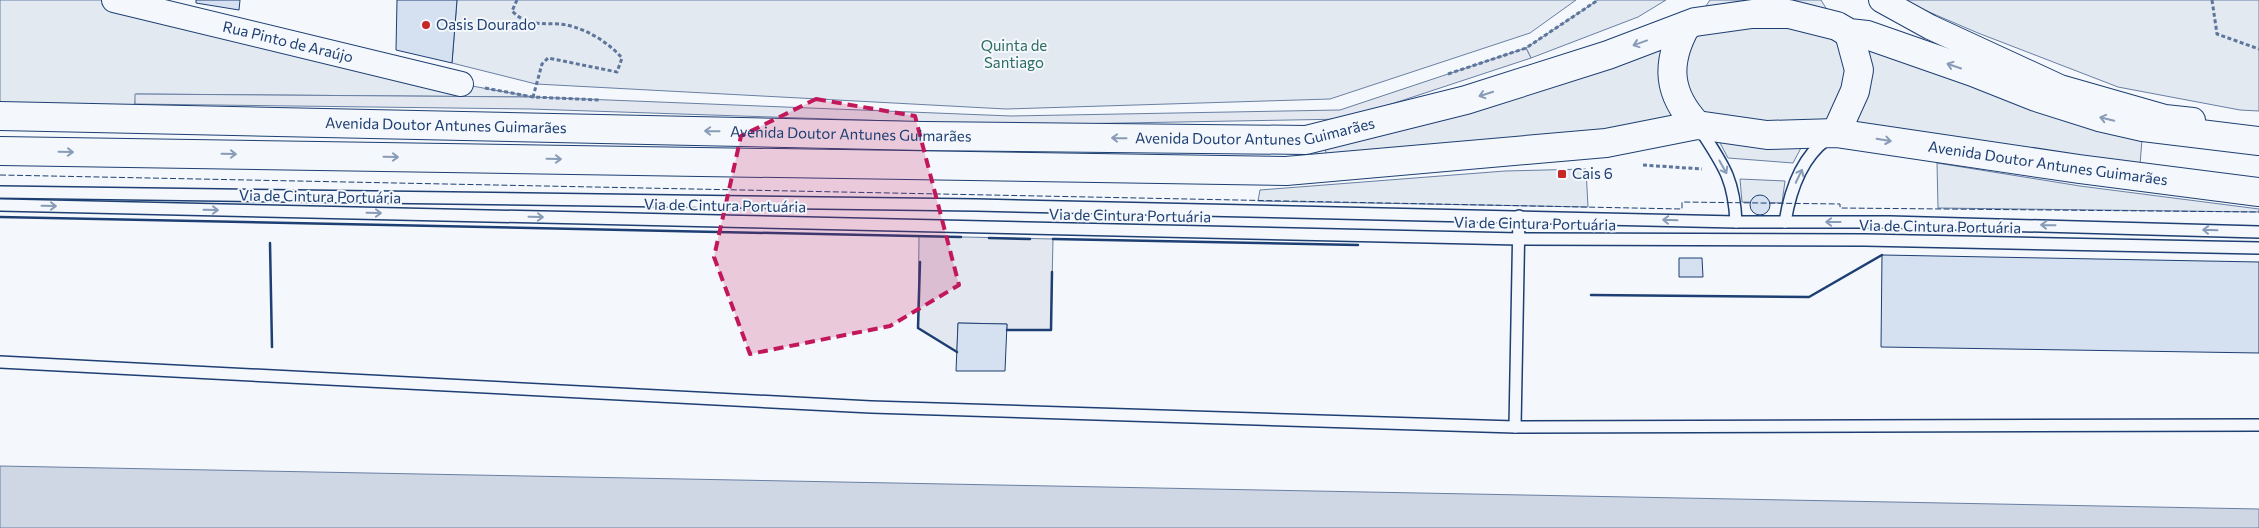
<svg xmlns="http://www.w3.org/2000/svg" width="2259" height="528" viewBox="0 0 2259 528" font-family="Commissioner,sans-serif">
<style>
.green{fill:#e3e9f0;stroke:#687fa3}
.parking{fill:#e3e8f0;stroke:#687fa3}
.water{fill:#cfd7e4;stroke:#687fa3}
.building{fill:#d5e0f0;stroke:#1d3f73}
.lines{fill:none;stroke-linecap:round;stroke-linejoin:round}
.service-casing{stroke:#1d3f73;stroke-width:14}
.minor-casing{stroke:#1d3f73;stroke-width:26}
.secondary-casing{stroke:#1d3f73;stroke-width:30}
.path{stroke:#5e769c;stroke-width:3;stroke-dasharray:4 2.5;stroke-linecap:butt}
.service{stroke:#f4f7fb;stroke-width:11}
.minor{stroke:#f4f7fb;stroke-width:24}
.secondary{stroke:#f4f7fb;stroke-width:28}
.fence{stroke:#1d3f73;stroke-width:1;stroke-dasharray:6 2.5;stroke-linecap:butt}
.wall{stroke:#1d3f73;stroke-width:2.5}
.oneway{stroke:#889bb7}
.marked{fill:#c2185b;fill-opacity:0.2;stroke:#c2185b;stroke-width:4;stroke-dasharray:10 6;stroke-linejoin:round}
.poi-dot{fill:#c62828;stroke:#f4f7fb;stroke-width:2}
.labels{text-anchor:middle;stroke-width:4;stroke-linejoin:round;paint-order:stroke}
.poi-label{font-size:15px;fill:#1d3f73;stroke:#f4f7fb;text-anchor:start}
.street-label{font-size:15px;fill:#1d3f73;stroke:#f4f7fb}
.park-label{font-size:15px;fill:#2c6c60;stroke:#f4f7fb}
</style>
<rect width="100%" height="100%" fill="#f4f7fb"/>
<g class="green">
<polygon points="0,0 114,0 461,84 533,97 136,94 133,119 0,114"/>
<polygon points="457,0 1576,0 1530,33 1330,99 1006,109 536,84 452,63"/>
<polygon points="1598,0 1666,0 1638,17 1531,58 1526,48"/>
<polygon points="1710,0 1821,0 1837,26 2143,127 2139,177 1697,125 1331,167 1321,137 1695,22"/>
<polygon points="1901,0 2259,0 2259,111 2240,110 2118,87 1978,33"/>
<polygon points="1719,141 1802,146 1793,163 1728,158"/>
<polygon points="1937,163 2080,186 2259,209 2259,212 1938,208"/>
<polygon points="1586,169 1588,207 1258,201 1260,190 1505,171"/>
<polygon points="1740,179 1785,181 1782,203 1742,202"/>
</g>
<g class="parking">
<polygon points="1526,48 1531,58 1346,119 1012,125 530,109 135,104 135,94 533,97 1011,116 1340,110"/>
<polygon points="919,236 1053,239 1051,330 1007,330 1007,324 958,323 957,352 918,328"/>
</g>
<polygon class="water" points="0,466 2259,509 2259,528 0,528"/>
<g class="building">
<polygon points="196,0 240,0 239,10 196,3"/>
<polygon points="397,0 457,0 452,63 396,50"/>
<circle cx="1760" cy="205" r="10"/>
<polygon points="1882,255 2259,262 2259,353 1881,347"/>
<polygon points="1679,258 1702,258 1703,277 1679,277"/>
<polygon points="958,323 1007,324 1005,371 956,371"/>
</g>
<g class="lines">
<g class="service-casing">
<g id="service">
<path d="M1700,129C1723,165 1734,178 1736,222"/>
<polyline points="0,192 976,205 1736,222 1890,222 2259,232"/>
<polyline points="0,205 1519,239 1865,240 2259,248"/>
<path d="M1785,222C1790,191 1801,158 1827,139"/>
<polyline points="0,362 871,407 1515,427 2259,425"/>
<polyline points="1515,427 1519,216"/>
</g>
</g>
<g class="minor-casing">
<g id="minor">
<path id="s1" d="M114,0L461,84"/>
<polyline points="1881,0 1930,27 2060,87 2165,117 2193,120"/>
</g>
</g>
<g class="secondary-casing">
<g id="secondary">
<path d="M1686,26C1665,64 1668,94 1697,125"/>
<path id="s2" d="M0,116L924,136L1306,140L1466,100L1608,55L1695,22L1752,14H1789L1837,26L1849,33L1867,35L1973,72L2036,97L2099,117L2143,127L2259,141"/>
<polyline points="1836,133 1855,91 1859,70 1849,33"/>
<path id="s3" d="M0,151L1286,171L1606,143L1697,125L1767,135L1836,133L2079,169L2259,192"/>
</g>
</g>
<g class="path">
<path d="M517,0L512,11C532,31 550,19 574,27C591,32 610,44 622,58L617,72L548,58L542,64L533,97"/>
<polyline points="2212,0 2217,34 2259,49"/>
<polyline points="1448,74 1526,48 1598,0"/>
<polyline points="485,88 533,97 600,100"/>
<polyline points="1643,165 1702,169"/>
</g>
<use href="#service" class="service"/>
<use href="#minor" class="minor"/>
<use href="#secondary" class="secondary"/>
<polyline class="fence" points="0,175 1682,209 1682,202 1840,204 1840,208 2259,212"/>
<g class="wall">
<polyline points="0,217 961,237"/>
<polyline points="989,238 1030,239"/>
<polyline points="1053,239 1358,245"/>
<polyline points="270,243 272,347"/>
<polyline points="920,262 918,328 957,352"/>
<polyline points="1591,295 1809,297 1882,255"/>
<polyline points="1007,330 1051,330 1052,272"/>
</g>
</g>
<defs><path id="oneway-shaft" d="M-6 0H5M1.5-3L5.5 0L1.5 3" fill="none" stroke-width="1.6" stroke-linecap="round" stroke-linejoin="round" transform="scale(1.25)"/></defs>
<g class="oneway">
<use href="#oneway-shaft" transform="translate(1640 43) rotate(160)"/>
<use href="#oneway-shaft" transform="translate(1954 66) rotate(-161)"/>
<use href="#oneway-shaft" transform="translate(1486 94) rotate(162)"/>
<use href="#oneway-shaft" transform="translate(2107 119) rotate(-166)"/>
<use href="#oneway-shaft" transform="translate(712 131) rotate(-179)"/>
<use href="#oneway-shaft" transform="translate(1119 138) rotate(-179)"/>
<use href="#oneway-shaft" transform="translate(1884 140) rotate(9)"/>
<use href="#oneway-shaft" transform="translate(66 152) rotate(1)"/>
<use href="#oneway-shaft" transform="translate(229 154) rotate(1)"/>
<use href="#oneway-shaft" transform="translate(391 157) rotate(1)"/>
<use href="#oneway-shaft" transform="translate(554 159) rotate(1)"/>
<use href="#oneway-shaft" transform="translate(1723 167) rotate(61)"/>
<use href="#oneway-shaft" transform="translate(1799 176) rotate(-64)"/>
<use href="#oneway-shaft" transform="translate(49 206) rotate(1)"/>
<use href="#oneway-shaft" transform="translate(211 210) rotate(1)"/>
<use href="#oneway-shaft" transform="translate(374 213) rotate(1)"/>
<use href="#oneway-shaft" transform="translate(536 217) rotate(1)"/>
<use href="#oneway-shaft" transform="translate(1670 220) rotate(-178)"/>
<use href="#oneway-shaft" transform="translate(1833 222) rotate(180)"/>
<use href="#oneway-shaft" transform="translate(2048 225) rotate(-179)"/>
<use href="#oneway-shaft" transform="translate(2210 230) rotate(-178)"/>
</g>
<path class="marked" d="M816,99L915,116L959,285L890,326L750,354L714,257L741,136Z"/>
<g class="poi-dot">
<circle cx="426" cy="25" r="5"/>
<rect x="1557" y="169" width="10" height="10" rx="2.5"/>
</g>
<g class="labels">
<g class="poi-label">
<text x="436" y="30">Oasis Dourado</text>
<text x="1572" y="179">Cais 6</text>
</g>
<g class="street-label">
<text dy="5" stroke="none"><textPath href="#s1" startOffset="179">Rua Pinto de Araújo</textPath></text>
<text dy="5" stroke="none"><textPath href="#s2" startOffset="446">Avenida Doutor Antunes Guimarães</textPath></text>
<text dy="5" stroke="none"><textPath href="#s2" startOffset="1256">Avenida Doutor Antunes Guimarães</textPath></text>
<text dy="5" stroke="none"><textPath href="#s2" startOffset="851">Avenida Doutor Antunes Guimarães</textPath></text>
<text dy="5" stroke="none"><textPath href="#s3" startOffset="2054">Avenida Doutor Antunes Guimarães</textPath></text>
<text transform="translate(320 197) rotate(1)" y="5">Via de Cintura Portuária</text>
<text transform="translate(725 206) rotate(1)" y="5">Via de Cintura Portuária</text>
<text transform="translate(1130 216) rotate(1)" y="5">Via de Cintura Portuária</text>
<text transform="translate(1535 224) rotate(1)" y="5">Via de Cintura Portuária</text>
<text transform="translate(1940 227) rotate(1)" y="5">Via de Cintura Portuária</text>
</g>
<g class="park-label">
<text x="1014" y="51">Quinta de<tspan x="1014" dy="17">Santiago</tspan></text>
</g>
</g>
</svg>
